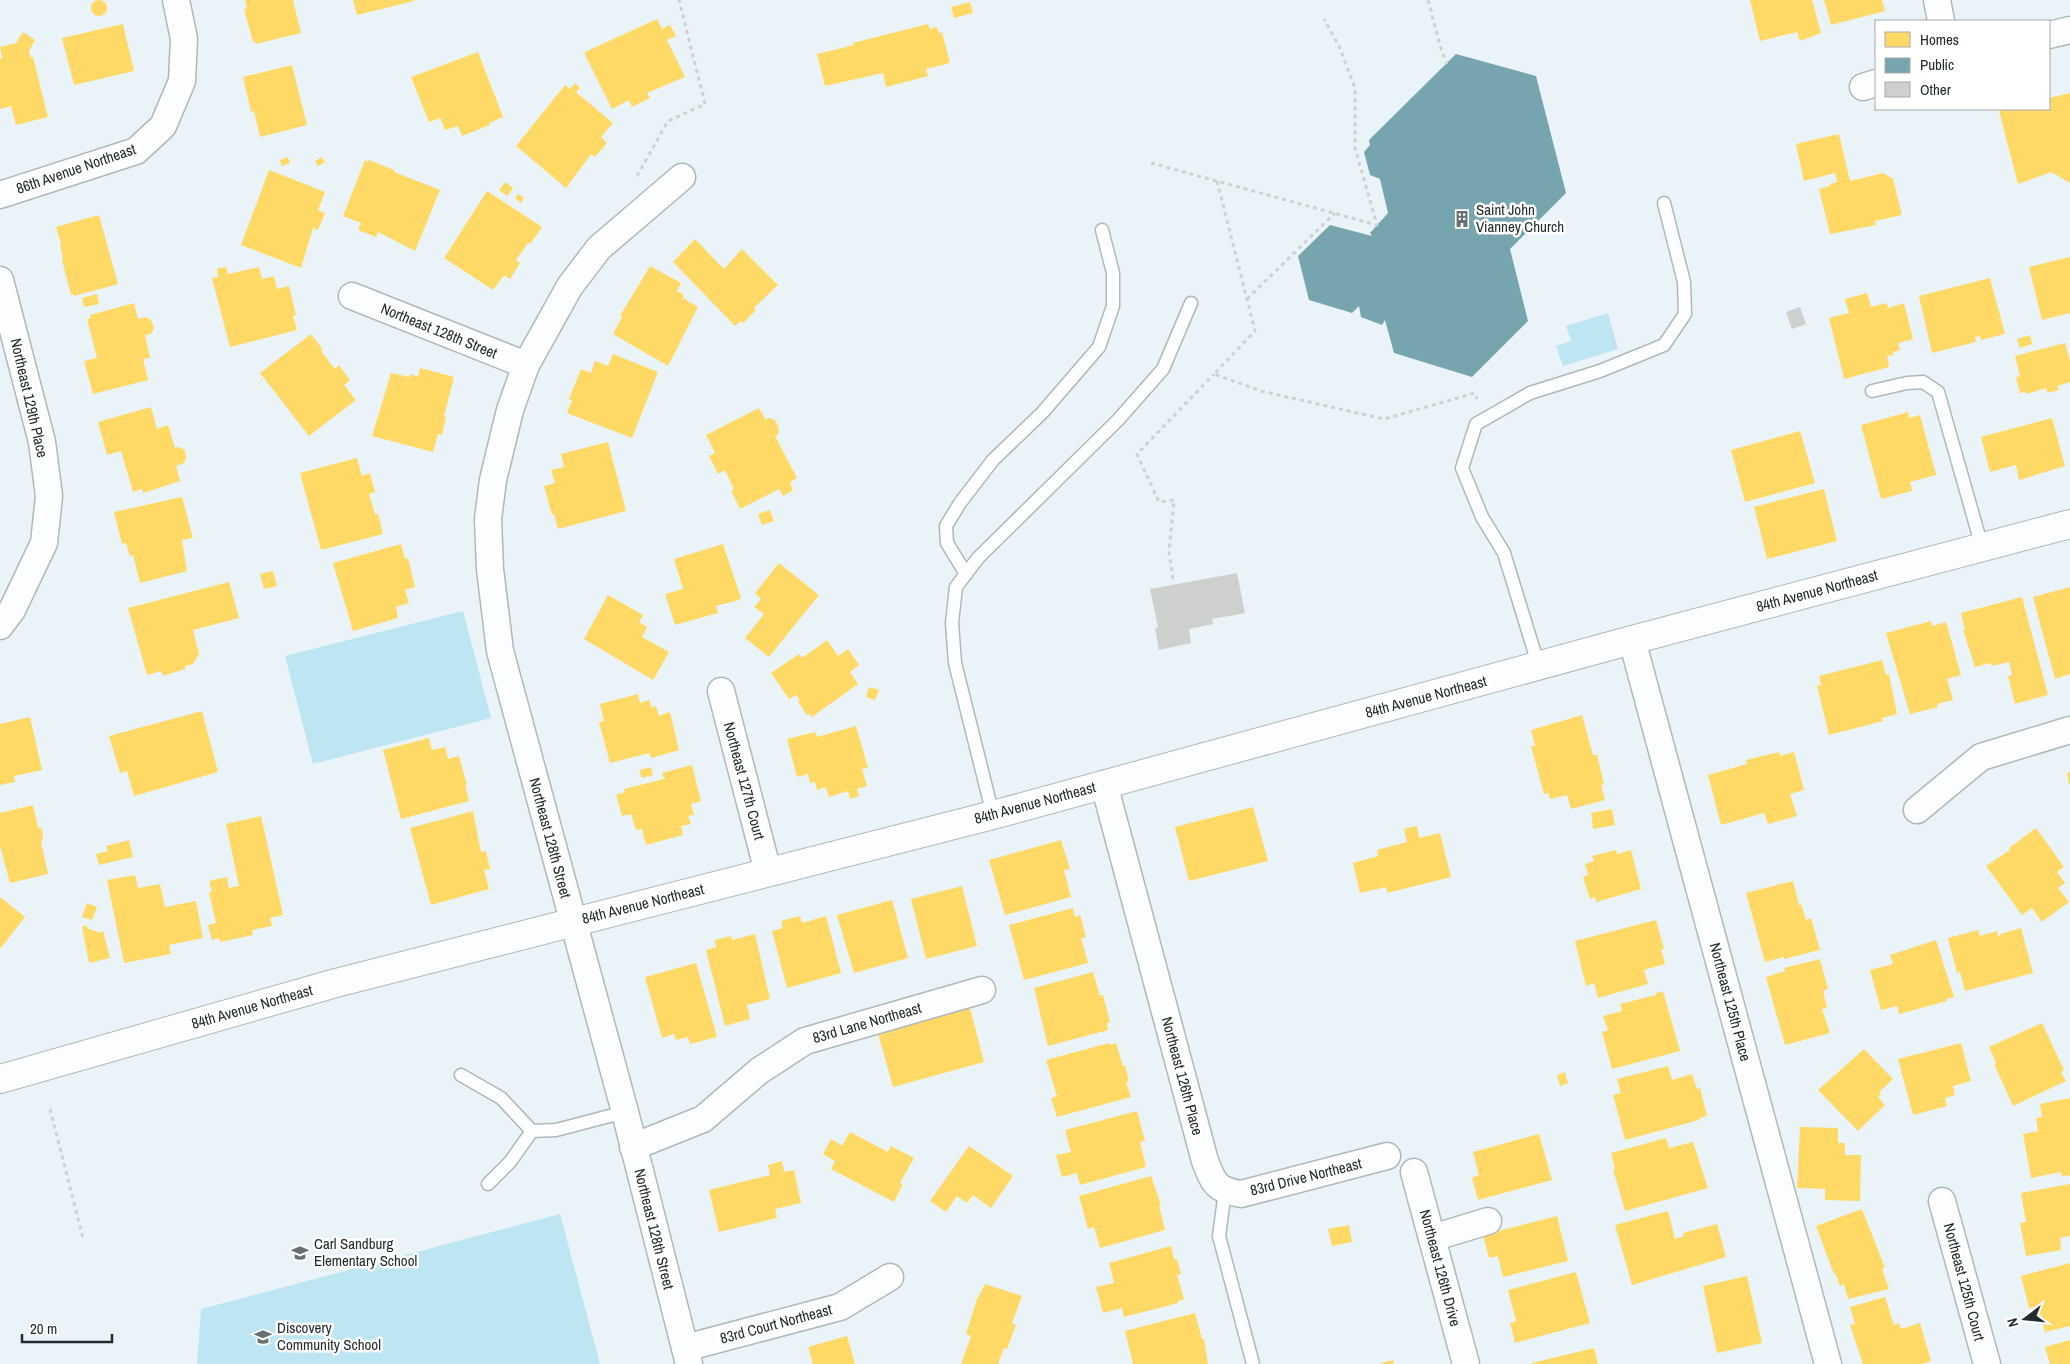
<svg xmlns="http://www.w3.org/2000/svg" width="2070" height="1364" viewBox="0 0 2070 1364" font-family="'Archivo Narrow',sans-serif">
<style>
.green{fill:#bde5f2}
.homes{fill:#ffd966}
.public{fill:#76a5af}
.building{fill:#ced0ce}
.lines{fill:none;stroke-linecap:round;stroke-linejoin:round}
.lane-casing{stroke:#afb8bb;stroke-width:15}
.street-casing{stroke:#afb8bb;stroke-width:29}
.secondary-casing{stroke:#afb8bb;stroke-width:30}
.path{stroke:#ced2d3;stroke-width:3;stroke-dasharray:4 4;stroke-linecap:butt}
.lane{stroke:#fcfdfe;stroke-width:12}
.street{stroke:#fcfdfe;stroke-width:26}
.secondary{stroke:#fcfdfe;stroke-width:28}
.labels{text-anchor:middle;stroke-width:5;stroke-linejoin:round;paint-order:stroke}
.street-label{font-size:15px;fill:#212b2e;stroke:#fff}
.poi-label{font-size:15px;fill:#212b2e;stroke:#fff;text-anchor:start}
</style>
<rect width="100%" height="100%" fill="#eaf4f8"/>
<g class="green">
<polygon points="1608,313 1618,349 1563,366 1556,346 1571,341 1566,326"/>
<polygon points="463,611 491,718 313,764 285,656"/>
<polygon points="560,1214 600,1364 197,1364 201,1309"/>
</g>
<g class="homes">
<circle cx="99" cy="8" r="8"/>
<polygon points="245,0 293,0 301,33 256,44 255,42 253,42 244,9 247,8"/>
<polygon points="353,0 414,0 414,1 357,15"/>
<polygon points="1750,0 1812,0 1821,33 1800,41 1797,32 1760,41"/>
<polygon points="1824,0 1882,0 1885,11 1831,25"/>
<polygon points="970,2 973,13 954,18 951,7"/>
<polygon points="657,19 662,29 670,25 676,36 667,40 685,77 647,93 650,98 632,107 629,100 612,109 585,55 585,52"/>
<polygon points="123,24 134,71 74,85 62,38"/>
<polygon points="928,24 930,29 937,27 939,33 942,32 950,63 926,69 928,76 886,87 883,73 825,86 817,54 854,45 853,43"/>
<polygon points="23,32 35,40 29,51 31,58 33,57 48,117 16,125 11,106 0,109 0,59 2,58 0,47 16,43"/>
<polygon points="478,52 503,117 489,123 490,125 462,136 458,126 445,130 440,118 429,122 411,77"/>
<polygon points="292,65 307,125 260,137 254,111 251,112 243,77"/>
<polygon points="575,83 580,88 576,92 613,123 601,137 607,143 595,157 591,154 566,188 516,146 565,85 570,89"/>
<polygon points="2070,93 2070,183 2051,172 2018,184 1999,111 2008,109 2049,109 2049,98"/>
<polygon points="1839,134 1850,181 1883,173 1893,179 1902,215 1875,221 1876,225 1830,234 1819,189 1830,186 1830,184 1837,182 1835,173 1804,181 1796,144"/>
<polygon points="288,157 290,163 282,166 280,160"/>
<polygon points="322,157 325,162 318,166 315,161"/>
<polygon points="365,160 368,162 369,160 394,170 394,172 440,190 415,251 378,232 376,237 358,230 361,223 343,216"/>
<polygon points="269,170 325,192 318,210 325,213 318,230 313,228 301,268 241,245"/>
<polygon points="505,182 513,188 507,196 499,190"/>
<polygon points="487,191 542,227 530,244 528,243 516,260 520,263 510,279 504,275 493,290 444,258"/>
<polygon points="518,194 524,198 521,203 515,198"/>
<polygon points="99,215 118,284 74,296 74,294 71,295 62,260 63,259 60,245 61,244 56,227"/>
<polygon points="695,239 724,269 742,249 778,285 754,308 756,310 743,323 741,321 735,326 673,262"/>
<polygon points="2070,257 2070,313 2042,320 2029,267"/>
<polygon points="650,266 681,283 677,291 684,295 683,298 698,307 668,366 613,334 622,317 620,316"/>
<polygon points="226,267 228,274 259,267 262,279 274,276 277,289 289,286 296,315 293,316 297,330 230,347 212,278 218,277 217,269"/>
<polygon points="1990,278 2005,334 1981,340 1980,336 1975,337 1976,342 1932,353 1919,296"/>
<polygon points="1867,293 1871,307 1887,303 1888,308 1904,303 1913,339 1898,343 1900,350 1893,352 1893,355 1887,356 1889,367 1844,379 1829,318 1849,313 1845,299"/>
<polygon points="97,294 99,304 84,307 82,298"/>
<polygon points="134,303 138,319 146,317 151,320 154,328 151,334 145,335 150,358 143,359 148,380 93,394 84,361 97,358 87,319 91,318 90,315"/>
<polygon points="311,334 323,350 321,351 335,369 339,365 350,380 344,385 356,400 309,436 260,373"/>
<polygon points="2030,335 2032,344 2020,348 2017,339"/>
<polygon points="2065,343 2070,361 2070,382 2057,386 2059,390 2047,393 2046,388 2026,394 2025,392 2020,393 2016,377 2020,376 2015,356"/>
<polygon points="613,354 658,372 632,438 567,413 572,400 569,399 581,369 591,373 595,361 608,366"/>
<polygon points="420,368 454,377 444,416 446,417 442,435 438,434 433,452 372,436 391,373 409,377 410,374 418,377"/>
<polygon points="151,407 157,429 168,425 175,448 179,447 185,450 186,458 184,463 176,466 180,481 143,493 142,489 133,492 121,451 107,455 98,422"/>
<polygon points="759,408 766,420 769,418 775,420 779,429 778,435 775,436 797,478 790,482 793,490 783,496 779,489 740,509 731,490 734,489 725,470 718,474 709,456 715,453 706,435"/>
<polygon points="1908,412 1909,418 1920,415 1936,475 1910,482 1912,491 1881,499 1861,425"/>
<polygon points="2052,418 2065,466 2019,480 2016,465 1990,472 1981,437"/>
<polygon points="1800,431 1815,483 1745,502 1731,450"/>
<polygon points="608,442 626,511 558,529 554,514 552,515 544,486 555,483 551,470 564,467 561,454"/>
<polygon points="357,458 362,476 370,473 375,492 369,494 375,514 378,514 383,534 321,550 300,473"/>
<polygon points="1824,489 1837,541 1767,559 1754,507"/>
<polygon points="182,497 193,538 182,540 187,571 140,583 133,555 130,556 126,543 122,544 114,512"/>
<polygon points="770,510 774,521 762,525 758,514"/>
<polygon points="401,544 405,559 408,558 415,587 405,590 409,603 396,607 398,618 353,631 333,563"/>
<polygon points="723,544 741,598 739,600 716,606 718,613 675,625 665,594 683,589 674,559"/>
<polygon points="779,563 819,595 769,657 745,638 764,614 754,607 761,599 755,593"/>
<polygon points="273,571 277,586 264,589 260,574"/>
<polygon points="229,582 239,618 193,630 199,654 193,664 185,666 185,669 163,676 161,671 147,675 128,608"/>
<polygon points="2070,587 2070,674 2055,679 2033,597"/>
<polygon points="608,595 643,615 639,622 647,627 642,637 669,652 653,680 584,639"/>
<polygon points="2022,597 2048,695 2015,704 2008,676 2012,675 2009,662 1992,666 1991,663 1975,667 1963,630 1965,629 1961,613"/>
<polygon points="1931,621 1932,626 1946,622 1961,675 1947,679 1953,700 1937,704 1938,707 1910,714 1886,633"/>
<polygon points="827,640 838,656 848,649 859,665 850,672 858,684 812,717 810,714 807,715 798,702 800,700 796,695 789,699 771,673 799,654 802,658"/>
<polygon points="1882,660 1886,675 1889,674 1897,714 1882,718 1883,721 1829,735 1817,686 1821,685 1819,676"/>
<polygon points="869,687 879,690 875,700 866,697"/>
<polygon points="638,694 640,703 649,700 652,708 656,706 659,716 670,712 679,750 651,758 649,753 610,763 599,722 604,721 600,704"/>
<polygon points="202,711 218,772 134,796 127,771 120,773 109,736"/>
<polygon points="1582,715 1593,755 1597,755 1604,784 1601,785 1605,800 1571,809 1567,795 1550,799 1548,793 1544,794 1531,746 1535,746 1531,730"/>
<polygon points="30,717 42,770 14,776 15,782 0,785 0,724"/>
<polygon points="856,726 868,768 862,769 867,786 857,789 859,796 850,799 848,791 829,797 826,787 817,790 815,782 810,783 808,774 797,777 787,739 815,732 817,737"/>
<polygon points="429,738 432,750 445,747 448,759 459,756 467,785 465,785 469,801 401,819 383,750"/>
<polygon points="1779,752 1780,756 1794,752 1804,790 1790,794 1797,816 1768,824 1764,813 1721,825 1708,775 1747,764 1746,760"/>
<polygon points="692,765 701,801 691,804 694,815 688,816 691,824 681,826 683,835 646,845 642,829 636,830 631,814 622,816 616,795 625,792 624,789 664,779 662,773"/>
<polygon points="651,767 653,775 642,778 639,770"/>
<polygon points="2070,772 2070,784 2069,784 2067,773"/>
<polygon points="33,805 38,827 42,829 43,839 41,842 48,874 10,883 0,846 0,813"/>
<polygon points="1253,807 1268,861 1189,881 1175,827"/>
<polygon points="1612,809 1615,825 1593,829 1591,813"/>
<polygon points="473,811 481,852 486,851 490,869 484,870 489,889 431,905 410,828"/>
<polygon points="261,816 283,915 270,918 272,926 252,930 253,935 220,942 219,938 212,940 208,925 216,923 209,893 212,892 209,881 227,877 229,888 239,886 226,824"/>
<polygon points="1417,826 1419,838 1440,833 1451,877 1387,893 1386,887 1360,893 1353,863 1378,856 1377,850 1407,842 1404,829"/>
<polygon points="2036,828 2064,867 2057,872 2065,883 2058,888 2069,902 2042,922 2032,908 2022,915 1986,866 2010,850 2009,848"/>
<polygon points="129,840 133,857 99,865 96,854 108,851 106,846"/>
<polygon points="1061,840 1070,869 1064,870 1071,897 1005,915 989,860"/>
<polygon points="1616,850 1617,854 1631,850 1641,889 1596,902 1595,897 1590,899 1583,877 1588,875 1585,864 1594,861 1592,856"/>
<polygon points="135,875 138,888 160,884 165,907 196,901 203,938 169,945 171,954 124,963 107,880"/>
<polygon points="1793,881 1799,905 1801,904 1806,920 1811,918 1820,950 1784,959 1784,957 1765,962 1746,893"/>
<polygon points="962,886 977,946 926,959 911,899"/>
<polygon points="0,897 25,917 0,949"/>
<polygon points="892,900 908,958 854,973 837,915"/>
<polygon points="87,903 97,907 92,920 82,917"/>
<polygon points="1073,908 1075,917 1080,915 1086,937 1081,938 1088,963 1024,980 1009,925"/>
<polygon points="800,916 802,923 826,916 841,973 787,988 772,931 783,928 781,921"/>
<polygon points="1656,920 1664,949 1661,949 1665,964 1644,970 1648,984 1598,998 1594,983 1586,986 1575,941"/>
<polygon points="87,925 87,928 100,933 103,931 110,958 89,963 82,927"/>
<polygon points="2021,928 2033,973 1965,991 1960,972 1957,973 1948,938 1978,930 1980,936 1997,931 1998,936 2001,936 2000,934"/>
<polygon points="755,934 770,999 747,1005 750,1019 725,1026 706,950 716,947 715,940 731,936 732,940"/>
<polygon points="1936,940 1954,997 1946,999 1947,1001 1899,1014 1897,1006 1881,1010 1870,970 1893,964 1890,955"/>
<polygon points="1820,959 1828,989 1823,991 1827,1008 1822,1009 1830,1033 1785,1045 1766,977 1785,971 1784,968"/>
<polygon points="696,963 717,1037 690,1044 688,1037 676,1040 674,1034 662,1038 645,977"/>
<polygon points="1093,972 1100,996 1103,995 1110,1022 1107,1023 1108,1030 1048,1046 1034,988"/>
<polygon points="1663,991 1680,1051 1612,1069 1602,1032 1608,1030 1603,1016 1622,1011 1620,1004 1656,995 1656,993"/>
<polygon points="970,1008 984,1062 893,1087 878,1033"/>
<polygon points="2042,1023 2064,1070 2061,1072 2066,1081 2013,1106 1994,1064 1996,1063 1989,1047"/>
<polygon points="1109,1043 1110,1045 1116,1043 1123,1066 1125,1065 1129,1081 1126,1082 1131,1097 1057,1117 1051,1098 1057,1096 1046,1060"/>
<polygon points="1961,1043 1971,1081 1953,1086 1955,1095 1945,1098 1947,1106 1913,1115 1898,1059"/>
<polygon points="1864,1049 1893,1079 1879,1092 1881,1094 1878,1097 1885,1105 1858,1131 1818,1090"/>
<polygon points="1668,1066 1672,1080 1692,1074 1697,1089 1700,1088 1707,1116 1699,1118 1699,1120 1625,1140 1613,1095 1621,1093 1617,1079"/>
<polygon points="1565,1072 1568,1083 1560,1086 1557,1075"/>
<polygon points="2070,1098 2070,1175 2062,1177 2061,1172 2031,1178 2023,1134 2038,1131 2036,1118 2042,1117 2040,1104"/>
<polygon points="1137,1111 1145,1141 1140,1142 1146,1167 1080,1185 1077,1173 1062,1177 1056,1155 1071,1152 1065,1130"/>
<polygon points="1800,1127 1838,1128 1838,1143 1845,1143 1845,1155 1861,1155 1860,1201 1825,1200 1825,1189 1797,1188"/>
<polygon points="850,1132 888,1152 891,1146 914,1158 900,1183 903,1184 894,1202 831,1169 835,1161 823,1154 831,1139 842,1146"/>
<polygon points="1539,1134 1552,1180 1478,1200 1472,1178 1479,1175 1473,1152"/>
<polygon points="1666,1138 1669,1148 1693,1142 1708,1188 1625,1211 1613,1169 1615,1169 1611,1153"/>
<polygon points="969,1146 1013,1176 991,1208 973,1195 967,1203 957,1196 946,1212 930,1201"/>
<polygon points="782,1161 784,1172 794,1170 801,1203 775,1209 777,1218 719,1232 709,1190 770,1175 768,1165"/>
<polygon points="1151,1176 1161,1205 1159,1205 1165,1230 1100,1248 1094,1227 1088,1229 1079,1196"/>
<polygon points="2070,1184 2070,1236 2060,1238 2061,1250 2026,1256 2020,1223 2026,1222 2021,1193"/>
<polygon points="1862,1209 1885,1268 1882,1269 1889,1289 1848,1299 1844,1284 1840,1286 1835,1273 1834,1274 1816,1226"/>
<polygon points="1668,1211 1675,1239 1684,1236 1683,1233 1717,1224 1726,1257 1632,1285 1615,1225"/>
<polygon points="1557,1216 1568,1261 1503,1277 1498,1256 1489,1258 1483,1235"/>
<polygon points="1349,1225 1352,1242 1332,1246 1328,1229"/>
<polygon points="1171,1246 1174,1259 1177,1259 1181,1274 1177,1275 1184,1299 1178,1301 1178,1303 1124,1317 1122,1308 1103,1313 1096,1287 1114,1283 1109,1263"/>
<polygon points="2070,1263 2070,1326 2045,1332 2038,1306 2029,1308 2021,1276"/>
<polygon points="1576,1272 1590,1323 1515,1343 1510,1323 1516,1321 1508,1290"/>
<polygon points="1747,1276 1762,1343 1717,1353 1703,1286"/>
<polygon points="985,1284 1022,1296 1012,1323 1016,1325 1007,1349 1004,1348 998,1364 961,1364 971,1336 966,1334 977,1299"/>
<polygon points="1885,1297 1894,1325 1899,1323 1901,1329 1920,1323 1931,1361 1922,1364 1863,1364 1850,1325 1855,1324 1850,1307"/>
<polygon points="1195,1313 1202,1339 1204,1339 1208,1364 1133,1364 1125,1331"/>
<polygon points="847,1336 855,1364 813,1364 808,1347"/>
<polygon points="2070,1340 2070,1364 2050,1364 2045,1347"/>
<polygon points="1594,1348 1598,1364 1532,1364 1532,1363"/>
<polygon points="1393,1360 1394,1364 1381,1364 1381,1363"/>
</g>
<polygon class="public" points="1456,54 1536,76 1566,193 1510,249 1528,321 1472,377 1394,353 1385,320 1382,325 1361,317 1359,306 1352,313 1309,300 1298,256 1330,225 1372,236 1370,233 1388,213 1380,179 1370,175 1364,152 1370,145 1369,140"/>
<g class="building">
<polygon points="1800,307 1806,324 1792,329 1786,312"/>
<polygon points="1237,573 1245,613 1212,619 1213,624 1189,629 1191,643 1159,650 1155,628 1158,627 1150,589"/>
</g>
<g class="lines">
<g class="lane-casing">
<g id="lane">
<polyline points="1872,391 1907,383 1923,382 1938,392 1982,547"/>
<polyline points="966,574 947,543 946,526 960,503 993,460 1042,413 1099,347 1113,306 1113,273 1102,230"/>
<polyline points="1539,667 1504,553 1482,517 1462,468 1476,424 1530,393 1600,371 1664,345 1685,314 1684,282 1664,203"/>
<polyline points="993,815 955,663 952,623 956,587 978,558 1118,420 1163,369 1191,303"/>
<polyline points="461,1075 501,1098 532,1131 556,1130 625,1112"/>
<polyline points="488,1184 510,1162 532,1131"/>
<polyline points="1225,1191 1219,1236 1253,1364"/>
</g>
</g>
<g class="street-casing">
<g id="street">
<polyline points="1937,0 1941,21"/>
<polyline points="2049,35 2070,30"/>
<polyline points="1863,87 1876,83"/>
<polyline points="682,177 599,248 570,286 526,365 510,410 493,480 488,519 490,569 500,651 625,1112 689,1364"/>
<polyline points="0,195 136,151 163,126 182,81 184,39 176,0"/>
<polyline points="0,280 42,442 49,496 44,543 12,610 0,626"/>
<polyline points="352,296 526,365"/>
<polyline points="1632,640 1828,1364"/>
<polyline points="721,691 768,872"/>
<path d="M1104,784L1205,1161C1214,1184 1216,1190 1241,1194L1387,1156"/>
<polyline points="1917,810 1981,757 2070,730"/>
<polyline points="633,1147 703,1119 759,1071 805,1041 982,990"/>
<polyline points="1414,1172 1466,1364"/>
<polyline points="1942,1201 1987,1364"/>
<polyline points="1432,1238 1488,1221"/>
<polyline points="685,1348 840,1307 890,1277"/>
</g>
</g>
<g class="secondary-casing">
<polyline id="secondary" points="0,1079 336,983 993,815 1632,640 2070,524"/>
</g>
<g class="path">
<polyline points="1428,0 1441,49 1447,64"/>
<polyline points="1151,163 1377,225 1355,148 1355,88 1339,46 1324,19"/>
<polyline points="637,176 668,121 705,104 679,0"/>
<polyline points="1217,181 1255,331 1214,374 1261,391 1384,419 1475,393 1477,399"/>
<polyline points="1247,299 1335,213"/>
<polyline points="1173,579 1169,552 1174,500 1159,502 1137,454 1214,374"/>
<polyline points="50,1109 83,1238"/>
</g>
<use href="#lane" class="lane"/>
<use href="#street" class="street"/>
<use href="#secondary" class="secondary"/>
</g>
<defs>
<g id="building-bare" transform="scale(1.35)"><path d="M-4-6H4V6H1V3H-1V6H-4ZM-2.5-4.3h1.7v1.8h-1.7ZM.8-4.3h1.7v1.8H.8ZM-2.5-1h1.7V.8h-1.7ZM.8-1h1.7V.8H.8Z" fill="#677175" stroke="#fff" stroke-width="2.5" paint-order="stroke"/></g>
<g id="school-bare" transform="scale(1.35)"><path d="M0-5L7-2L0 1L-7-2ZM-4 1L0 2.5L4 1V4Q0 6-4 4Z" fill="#677175" stroke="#fff" stroke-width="2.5" paint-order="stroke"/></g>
</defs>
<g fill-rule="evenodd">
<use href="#building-bare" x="1462" y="219"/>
<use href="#school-bare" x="300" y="1253"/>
<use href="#school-bare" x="263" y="1337"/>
</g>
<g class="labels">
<g class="street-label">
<text transform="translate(76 169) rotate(-19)" y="5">86th Avenue Northeast</text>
<text transform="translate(439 331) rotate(22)" y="5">Northeast 128th Street</text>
<text transform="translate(29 398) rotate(77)" y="5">Northeast 129th Place</text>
<text transform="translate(1817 591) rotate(-15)" y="5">84th Avenue Northeast</text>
<text transform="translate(1426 697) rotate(-15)" y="5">84th Avenue Northeast</text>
<text transform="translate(744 781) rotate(75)" y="5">Northeast 127th Court</text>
<text transform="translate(1035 803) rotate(-15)" y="5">84th Avenue Northeast</text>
<text transform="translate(550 838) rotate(75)" y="5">Northeast 128th Street</text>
<text transform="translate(643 904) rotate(-14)" y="5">84th Avenue Northeast</text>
<text transform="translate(1730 1002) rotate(75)" y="5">Northeast 125th Place</text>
<text transform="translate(252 1007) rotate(-16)" y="5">84th Avenue Northeast</text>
<text transform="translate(867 1023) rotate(-16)" y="5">83rd Lane Northeast</text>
<text transform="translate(1182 1076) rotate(75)" y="5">Northeast 126th Place</text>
<text transform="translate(1306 1177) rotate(-14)" y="5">83rd Drive Northeast</text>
<text transform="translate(654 1229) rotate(76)" y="5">Northeast 128th Street</text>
<text transform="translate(1440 1268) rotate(75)" y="5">Northeast 126th Drive</text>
<text transform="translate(1964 1282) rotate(75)" y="5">Northeast 125th Court</text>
<text transform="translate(776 1324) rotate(-15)" y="5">83rd Court Northeast</text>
</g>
<g class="poi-label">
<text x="1476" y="215">Saint John<tspan x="1476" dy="17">Vianney Church</tspan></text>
<text x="314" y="1249">Carl Sandburg<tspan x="314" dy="17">Elementary School</tspan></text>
<text x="277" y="1333">Discovery<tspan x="277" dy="17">Community School</tspan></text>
</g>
</g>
<rect x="1875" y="20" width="175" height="90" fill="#ffffff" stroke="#a6aaab"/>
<rect x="1885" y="32" width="25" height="15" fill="#ffd966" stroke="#a6aaab"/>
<text x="1920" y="45" font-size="15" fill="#212b2e">Homes</text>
<rect x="1885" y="58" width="25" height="15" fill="#76a5af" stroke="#a6aaab"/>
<text x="1920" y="70" font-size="15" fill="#212b2e">Public</text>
<rect x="1885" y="82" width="25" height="15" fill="#ced0ce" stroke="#a6aaab"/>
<text x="1920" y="95" font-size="15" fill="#212b2e">Other</text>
<g transform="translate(2025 1319) rotate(254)" stroke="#ffffff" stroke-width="4" paint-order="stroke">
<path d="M0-4L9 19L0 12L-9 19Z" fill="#212b2e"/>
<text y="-8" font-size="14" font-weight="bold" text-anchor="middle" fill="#212b2e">N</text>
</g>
<path d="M22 1334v8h90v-8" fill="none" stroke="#212b2e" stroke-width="2.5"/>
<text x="30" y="1334" font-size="15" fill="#212b2e" stroke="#ffffff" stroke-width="4" paint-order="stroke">20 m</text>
</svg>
